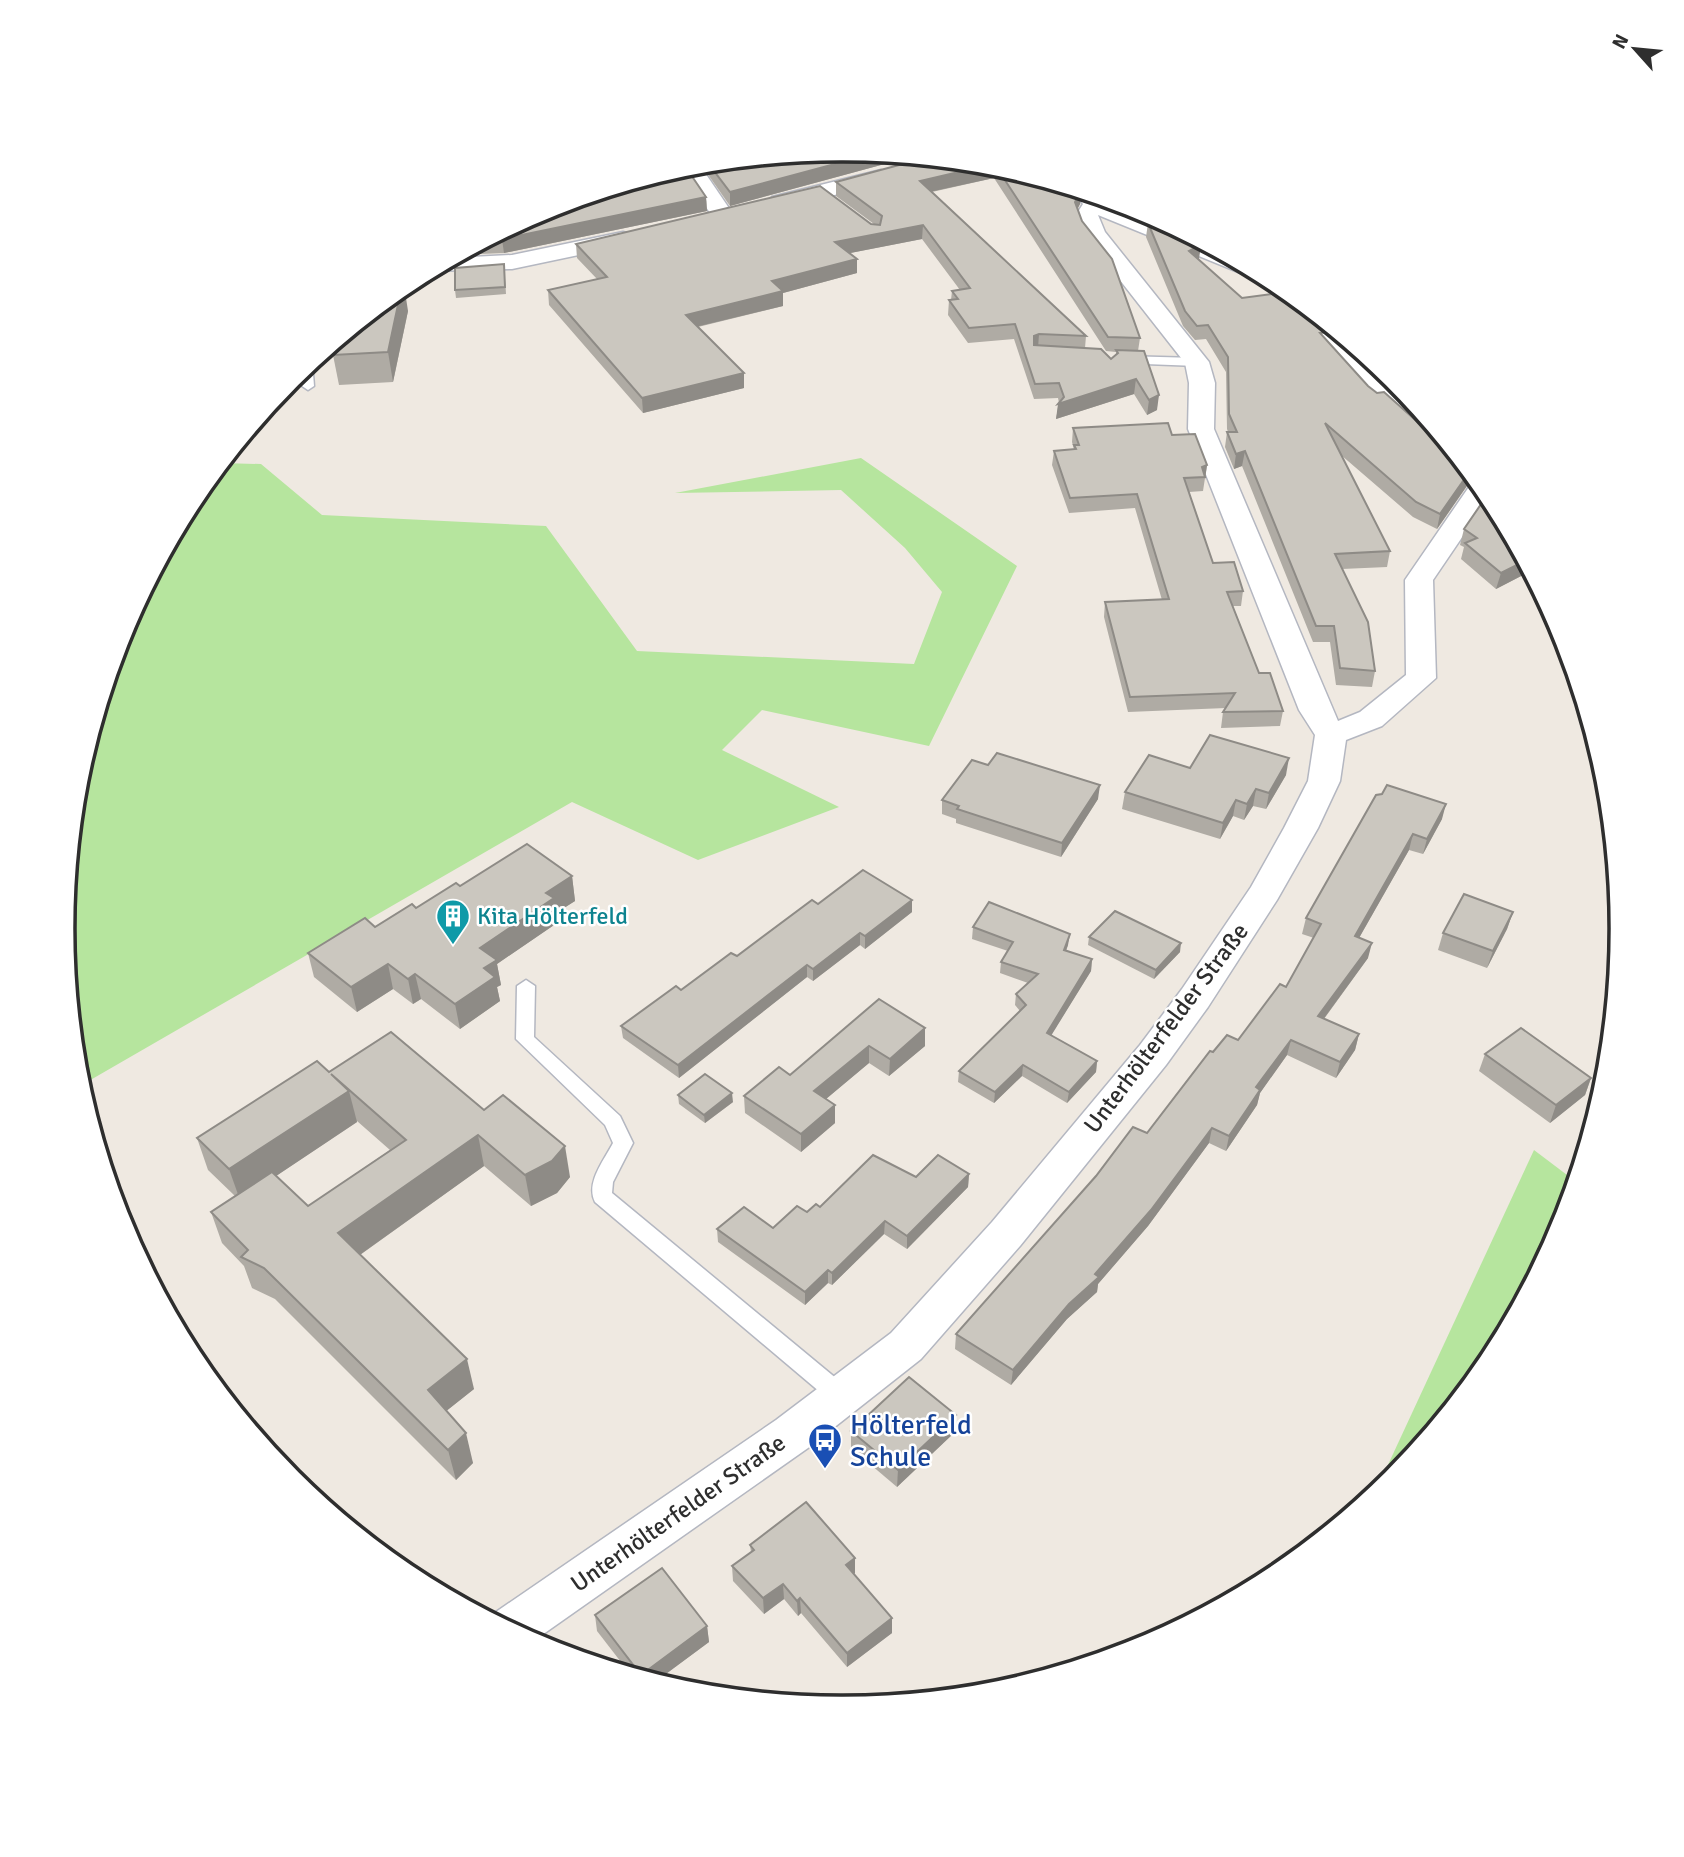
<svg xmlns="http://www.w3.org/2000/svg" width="1684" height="1857" viewBox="0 0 1684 1857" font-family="Signika,sans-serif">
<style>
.green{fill:#b6e59e}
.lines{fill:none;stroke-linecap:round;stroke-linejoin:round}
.lane-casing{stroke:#b4b7c1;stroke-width:3}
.street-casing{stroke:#b4b7c1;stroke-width:3}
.lane{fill:#fff;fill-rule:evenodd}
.street{fill:#fff;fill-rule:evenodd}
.wall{fill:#afaba4;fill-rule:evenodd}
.shaded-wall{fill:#8e8b86}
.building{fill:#cbc7bf;stroke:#8e8b86;stroke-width:2}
.labels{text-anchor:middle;stroke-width:5;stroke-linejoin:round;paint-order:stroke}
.culture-label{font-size:24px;fill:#0d838f;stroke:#fff;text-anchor:start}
.street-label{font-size:24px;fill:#2e2e2e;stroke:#fff}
.near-transit-label{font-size:28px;fill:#164399;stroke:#fff;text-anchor:start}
.rim{fill:none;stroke:#2e2e2e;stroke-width:3.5}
</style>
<rect width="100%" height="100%" fill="#efe9e1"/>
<g class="green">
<polygon points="861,458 1017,566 929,746 762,710 722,750 839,807 698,860 572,802 80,1086 63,929 78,776 122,630 195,495 221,463 261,464 322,515 546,526 637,651 914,664 942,592 905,548 841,490 675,493"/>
<polygon points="1534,1150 1575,1181 1562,1227 1489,1362 1393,1480 1374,1495"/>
</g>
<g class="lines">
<g class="lane-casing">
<g id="lane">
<polygon points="882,153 896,155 918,168 909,170"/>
<polygon points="1123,356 1197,358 1203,362 1197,366 1119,363 1117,360"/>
<polygon points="312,361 314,386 308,390 302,386 302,369"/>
<path d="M526,980L535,986L534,1037L620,1116L633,1143L613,1182L612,1193L849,1389L852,1396L849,1403L841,1405L833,1403L595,1202C585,1183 605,1159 613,1143L605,1125L516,1039L517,986Z"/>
</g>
</g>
<g class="street-casing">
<g id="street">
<polygon points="699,164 735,217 732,222 716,222 680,168"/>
<polygon points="881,170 892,176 889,181 780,209 769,202 772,197"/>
<polygon points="1074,189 1188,234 1265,275 1248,276 1098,215 1105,232 1209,362 1215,383 1214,429 1338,721 1360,712 1406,675 1405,580 1473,481 1477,480 1490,496 1433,580 1436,678 1382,726 1346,740 1340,781 1318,828 1277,900 1208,1007 1166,1065 1020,1246 921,1359 808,1448 532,1642 491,1620 493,1614 776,1420 891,1333 992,1222 1140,1045 1182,989 1251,887 1284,828 1308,781 1315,735 1299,710 1188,429 1189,383 1185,363 1083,233 1076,215 1083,204 1072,191"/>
<polygon points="623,232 631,234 634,239 631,244 512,269 428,271 451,258 512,255"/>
<polygon points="1270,278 1354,346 1431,424 1472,474 1457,473 1407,430 1270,288 1266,283"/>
</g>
</g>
<use href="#lane" class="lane"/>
<use href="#street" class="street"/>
</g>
<g class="wall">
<polygon points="842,150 892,162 730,206 700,163"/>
<path d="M994,165L1080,204L1077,209L1082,221L1140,338L1138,351L1157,410L1147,415L1134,394L1056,419L1059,403L1058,398L1034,399L1014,339L968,343L948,315L949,300H951L952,291L960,290L922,239L850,253L857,259V273L783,293V306L698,327L744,373V388L643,413L549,305L548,290L597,279L577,258L576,244L874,224L836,196V182ZM994,178L1106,351L1116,352V354L1111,359L1085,348L1086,336L932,192Z"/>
<polygon points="706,197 707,211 504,253 457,255 544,209"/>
<polygon points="1102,197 1140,209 1165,222"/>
<polygon points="1148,223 1201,245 1198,259 1242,298 1324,338 1368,386 1459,460 1471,480 1437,529 1413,517 1341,455 1390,551 1387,567 1342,569 1375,671 1372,687 1336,685 1330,642 1313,642 1242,466 1234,469 1225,447 1227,432 1228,432 1227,429 1226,372 1206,339 1195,340 1183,326 1146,237"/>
<polygon points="504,264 506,294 456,298 455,290"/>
<polygon points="408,311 393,382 339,385 333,355"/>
<polygon points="1073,428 1172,435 1207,465 1203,491 1189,492 1213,563 1243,591 1241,606 1233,606 1259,673 1283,711 1280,726 1221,728 1223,712 1226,708 1128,712 1104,617 1105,602 1162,600 1135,508 1069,513 1052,465 1054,451 1074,450 1072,442"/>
<polygon points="1490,496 1535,580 1525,574 1496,589 1461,559 1464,547 1460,545 1464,529"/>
<polygon points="1190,768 1286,775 1266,809 1253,806 1244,820 1233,816 1220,839 1122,809 1125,792"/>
<polygon points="1376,795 1442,819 1423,854 1409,850 1359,938 1368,958 1324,1019 1359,1034 1355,1050 1336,1078 1287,1055 1260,1093 1257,1105 1226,1151 1209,1143 1148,1226 1098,1284 1097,1292 1067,1319 1011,1385 955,1349 956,1334 1147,1133 1213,1052 1238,1040 1286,987 1314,938 1302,934 1306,918"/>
<polygon points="1098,799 1061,857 956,823 956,819 942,814 942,800"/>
<polygon points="572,876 575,901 556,913 557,923 497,964 501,985 497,987 500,1001 460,1029 421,999 413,1004 393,989 357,1012 314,977 308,953 375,927 416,908 460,886"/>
<polygon points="912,900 912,912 865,949 860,945 813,981 807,977 679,1078 623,1038 621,1026 737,956 818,904"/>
<polygon points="1513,912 1507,929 1487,968 1438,950 1443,933"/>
<polygon points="973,927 1068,945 1066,951 1092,959 1091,971 1051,1035 1097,1061 1096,1072 1067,1103 1022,1076 994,1103 958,1082 959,1071 1020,1011 1015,1005 1016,994 1028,983 1000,973 1001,962 1008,951 972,939"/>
<polygon points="1089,937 1180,952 1154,979 1088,945"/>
<polygon points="879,999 925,1028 925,1046 889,1076 869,1063 826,1099 835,1123 801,1152 745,1113 744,1096 790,1075"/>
<polygon points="1485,1054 1591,1078 1585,1095 1550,1123 1479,1071"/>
<path d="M329,1072L484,1110L570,1177L557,1193L531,1206L484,1166L360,1255L474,1389L446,1411L473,1463L456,1480L275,1299L252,1288L244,1266L222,1243L211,1212L235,1196L208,1170L197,1138ZM357,1121L390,1150L308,1206L276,1176L357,1122Z"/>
<polygon points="678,1095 733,1102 705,1123 679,1104"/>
<polygon points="969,1174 968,1187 907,1249 884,1234 832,1285 828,1283 805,1305 718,1242 717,1229 773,1228 820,1207 916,1177"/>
<polygon points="851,1431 955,1432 897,1487 851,1448"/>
<polygon points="750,1545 855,1558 855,1573 854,1574 892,1633 847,1667 801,1613 798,1616 784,1599 764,1614 733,1581 732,1566 751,1552"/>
<polygon points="595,1615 707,1626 709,1642 655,1682 631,1675 597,1631"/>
</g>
<g class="shaded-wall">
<polygon points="876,153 892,154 892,162 730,206 730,192"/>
<polygon points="993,164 995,165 994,178 920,194 920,181"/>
<polygon points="1081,191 1080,204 1074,216 1075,202"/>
<polygon points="706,197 707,211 504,253 502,239"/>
<polygon points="923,225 922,239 835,256 835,242"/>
<polygon points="1201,245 1199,259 1187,265 1189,251"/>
<polygon points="857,259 857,273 783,293 783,306 687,329 686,315 772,281"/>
<polygon points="404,285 408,311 393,382 388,352 402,286"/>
<polygon points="1039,334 1038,348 1033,350 1034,336"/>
<polygon points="744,373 744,388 643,413 642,398"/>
<polygon points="1136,379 1134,394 1056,419 1058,404"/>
<polygon points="1159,395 1157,410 1147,415 1149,400"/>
<polygon points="1245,451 1242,466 1234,469 1236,454"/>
<polygon points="1207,465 1205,480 1205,477 1202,467"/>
<polygon points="1470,471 1476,479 1471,480 1437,529 1440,514"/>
<polygon points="1525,561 1528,567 1525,574 1496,589 1501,573"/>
<polygon points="1289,758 1286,775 1266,809 1269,793"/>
<polygon points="1100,785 1098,799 1061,857 1062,843"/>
<polygon points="1256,789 1253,806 1244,820 1247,804"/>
<polygon points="1236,800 1233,816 1220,839 1223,823"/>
<polygon points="1446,804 1442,819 1423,854 1427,839"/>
<polygon points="1413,834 1409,850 1351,952 1355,936"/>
<polygon points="572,876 575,901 556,913 557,923 497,964 501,985 497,987 500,1001 460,1029 455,1004 480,948 546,893"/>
<polygon points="912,900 912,912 865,949 865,936"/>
<polygon points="1513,912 1507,929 1487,968 1493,951"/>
<polygon points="860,933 860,945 813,981 813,969"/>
<polygon points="1070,934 1068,945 1062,961 1064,950"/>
<polygon points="1181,943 1180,952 1154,979 1156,970"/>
<polygon points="1372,943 1368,958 1314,1032 1318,1016"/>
<polygon points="1092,959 1091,971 1046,1044 1047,1033"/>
<polygon points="388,964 393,989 357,1012 351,987"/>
<polygon points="807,965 807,977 679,1078 678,1065"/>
<polygon points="415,974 421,999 413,1004 408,979"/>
<polygon points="925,1028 925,1046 889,1076 890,1059"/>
<polygon points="1359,1034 1355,1050 1336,1078 1340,1062"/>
<polygon points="1291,1040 1287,1055 1260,1093 1257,1105 1226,1151 1229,1136 1256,1087"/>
<polygon points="869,1046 869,1063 814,1109 814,1091"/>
<polygon points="1097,1061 1096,1072 1067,1103 1069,1092"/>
<polygon points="1023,1065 1022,1076 994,1103 995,1092"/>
<polygon points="1591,1078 1585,1095 1550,1123 1556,1105"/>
<polygon points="349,1091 357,1122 240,1200 229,1169"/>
<polygon points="732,1093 733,1102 705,1123 704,1115"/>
<polygon points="835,1105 835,1123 801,1152 801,1134"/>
<polygon points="1212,1128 1209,1143 1148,1226 1098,1284 1097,1292 1067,1319 1011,1385 1013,1370 1095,1274"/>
<polygon points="478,1135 484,1166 347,1264 338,1233"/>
<polygon points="565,1146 570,1177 557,1193 531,1206 525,1175"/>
<polygon points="969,1174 968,1187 907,1249 907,1236"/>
<polygon points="885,1221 884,1234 832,1285 832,1273"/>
<polygon points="828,1270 828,1283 805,1305 805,1292"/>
<polygon points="467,1359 474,1389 435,1420 428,1390"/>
<polygon points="956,1415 955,1432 897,1487 898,1470"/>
<polygon points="466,1433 473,1463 456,1480 448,1450"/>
<polygon points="855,1558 855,1573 846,1580 846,1565"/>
<polygon points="783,1584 784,1599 764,1614 763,1598"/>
<polygon points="800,1598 801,1613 798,1616 797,1601"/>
<polygon points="892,1618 892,1633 847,1667 847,1653"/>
<polygon points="707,1626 709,1642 655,1682 641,1678 641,1675"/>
</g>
<g class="building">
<polygon points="842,150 876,153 730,192 708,163"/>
<polygon points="925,158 993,164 920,181 1086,336 1039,334 1034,336 1034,345 1101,349 1111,359 1118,353 1116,350 1144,351 1159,395 1149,400 1136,379 1058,404 1064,397 1059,383 1035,384 1015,324 969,328 949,300 958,299 952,291 970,288 923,225 835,242 857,259 772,281 783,291 686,315 744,373 642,398 548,290 607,277 576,244 820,186 871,224 880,225 882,216 836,182"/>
<polygon points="995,165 1081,191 1075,202 1082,221 1112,259 1140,338 1108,337"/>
<polygon points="685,166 706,197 502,239 487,239 544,209"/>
<polygon points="1148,223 1201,245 1189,251 1242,298 1287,292 1326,332 1320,333 1368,386 1377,393 1384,392 1460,460 1470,471 1440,514 1416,502 1325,423 1390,551 1335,554 1368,622 1375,671 1340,668 1334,626 1316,626 1245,451 1236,454 1227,432 1237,432 1229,414 1228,357 1208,325 1197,326 1185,311"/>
<polygon points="504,264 505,287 455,290 455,268"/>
<polygon points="402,286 388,352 333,355 336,341"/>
<polygon points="1168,423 1172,435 1195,434 1207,465 1202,467 1205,477 1184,478 1213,563 1234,562 1243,591 1227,592 1259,673 1270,673 1283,711 1223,712 1235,693 1130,697 1105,602 1169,599 1137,494 1070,498 1054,451 1076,449 1074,445 1079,445 1073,428"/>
<polygon points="1488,494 1525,561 1501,573 1465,543 1477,538 1464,529"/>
<polygon points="1210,735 1289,758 1269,793 1256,789 1247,804 1236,800 1223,823 1125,792 1149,755 1190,768"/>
<polygon points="997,753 1100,785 1062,843 957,809 959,806 942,800 972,760 988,765"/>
<polygon points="1387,785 1446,804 1427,839 1413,834 1355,936 1372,943 1318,1016 1359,1034 1340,1062 1291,1040 1256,1087 1260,1090 1229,1136 1212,1128 1151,1210 1095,1274 1099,1277 1069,1304 1013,1370 956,1334 1096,1176 1133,1127 1147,1133 1210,1051 1213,1052 1227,1035 1238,1040 1280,984 1286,987 1321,924 1306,918 1376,795 1382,794"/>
<polygon points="527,844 572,876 546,893 554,898 480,948 497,960 484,968 495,977 455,1004 415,974 408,979 388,964 351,987 308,953 365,918 375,927 412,904 416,908 456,883 460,886"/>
<polygon points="863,870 912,900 865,936 860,933 813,969 807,965 678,1065 621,1026 676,986 681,990 731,953 737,956 812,900 818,904"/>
<polygon points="1464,894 1513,912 1493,951 1443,933"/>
<polygon points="989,902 1070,934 1064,950 1092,959 1047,1033 1097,1061 1069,1092 1023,1065 995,1092 959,1071 1026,1005 1016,994 1038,974 1001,962 1013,942 973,927"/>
<polygon points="1115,911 1181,943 1156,970 1089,937"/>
<polygon points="879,999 925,1028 890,1059 869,1046 814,1091 835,1105 801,1134 744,1096 779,1067 790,1075"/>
<polygon points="1521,1028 1591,1078 1556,1105 1485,1054"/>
<polygon points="391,1032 484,1110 503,1095 565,1146 552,1161 525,1175 478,1135 338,1233 467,1359 428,1390 466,1433 448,1450 264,1268 241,1257 248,1250 211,1212 272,1172 308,1206 406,1140 331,1074 349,1091 229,1169 197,1138 317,1061 329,1072"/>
<polygon points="705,1074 732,1093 704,1115 678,1095"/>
<polygon points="873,1155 916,1177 938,1155 969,1174 907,1236 885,1221 832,1273 828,1270 805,1292 717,1229 744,1207 773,1228 797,1206 807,1212 816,1204 820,1207"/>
<polygon points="909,1377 956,1415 898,1470 851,1431"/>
<polygon points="806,1502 855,1558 846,1565 892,1618 847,1653 800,1598 797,1601 783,1584 763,1598 732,1566 754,1550 750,1545"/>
<polygon points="662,1568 707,1626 641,1675 595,1615"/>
</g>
<defs>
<g id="building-pin" transform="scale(1.75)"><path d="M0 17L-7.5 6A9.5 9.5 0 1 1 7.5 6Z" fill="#0f9aa8" stroke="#fff"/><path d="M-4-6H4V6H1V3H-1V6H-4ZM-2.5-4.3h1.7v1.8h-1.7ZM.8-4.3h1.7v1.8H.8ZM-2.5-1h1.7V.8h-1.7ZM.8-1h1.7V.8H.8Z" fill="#fff"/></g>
<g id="bus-pin" transform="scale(1.75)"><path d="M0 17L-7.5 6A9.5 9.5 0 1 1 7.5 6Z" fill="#1a4fb4" stroke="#fff"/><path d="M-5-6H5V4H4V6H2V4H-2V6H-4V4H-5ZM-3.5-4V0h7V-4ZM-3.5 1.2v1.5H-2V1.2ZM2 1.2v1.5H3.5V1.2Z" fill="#fff"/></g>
</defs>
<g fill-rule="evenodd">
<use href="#building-pin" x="453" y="916"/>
<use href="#bus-pin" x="825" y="1440"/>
</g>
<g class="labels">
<g class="culture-label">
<text x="477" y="924">Kita Hölterfeld</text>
</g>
<g class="street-label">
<text transform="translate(1166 1028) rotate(-53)" y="8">Unterhölterfelder Straße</text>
<text transform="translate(678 1513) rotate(-35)" y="8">Unterhölterfelder Straße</text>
</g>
<g class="near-transit-label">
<text x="850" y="1434">Hölterfeld<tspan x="850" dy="32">Schule</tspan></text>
</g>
</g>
<path d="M0 0H1684V1857H0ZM841 162H843A766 766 0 0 1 1609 928V929A766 766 0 0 1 843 1695H841A766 766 0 0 1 75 929V928A766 766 0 0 1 841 162Z" fill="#fff" fill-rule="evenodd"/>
<path class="rim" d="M841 162H843A766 766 0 0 1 1609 928V929A766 766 0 0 1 843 1695H841A766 766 0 0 1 75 929V928A766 766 0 0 1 841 162Z"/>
<g transform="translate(1635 49) rotate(297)" stroke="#ffffff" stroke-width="5" paint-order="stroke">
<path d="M0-5L12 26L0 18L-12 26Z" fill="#2e2e2e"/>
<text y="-10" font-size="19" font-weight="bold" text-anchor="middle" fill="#2e2e2e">N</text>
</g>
</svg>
